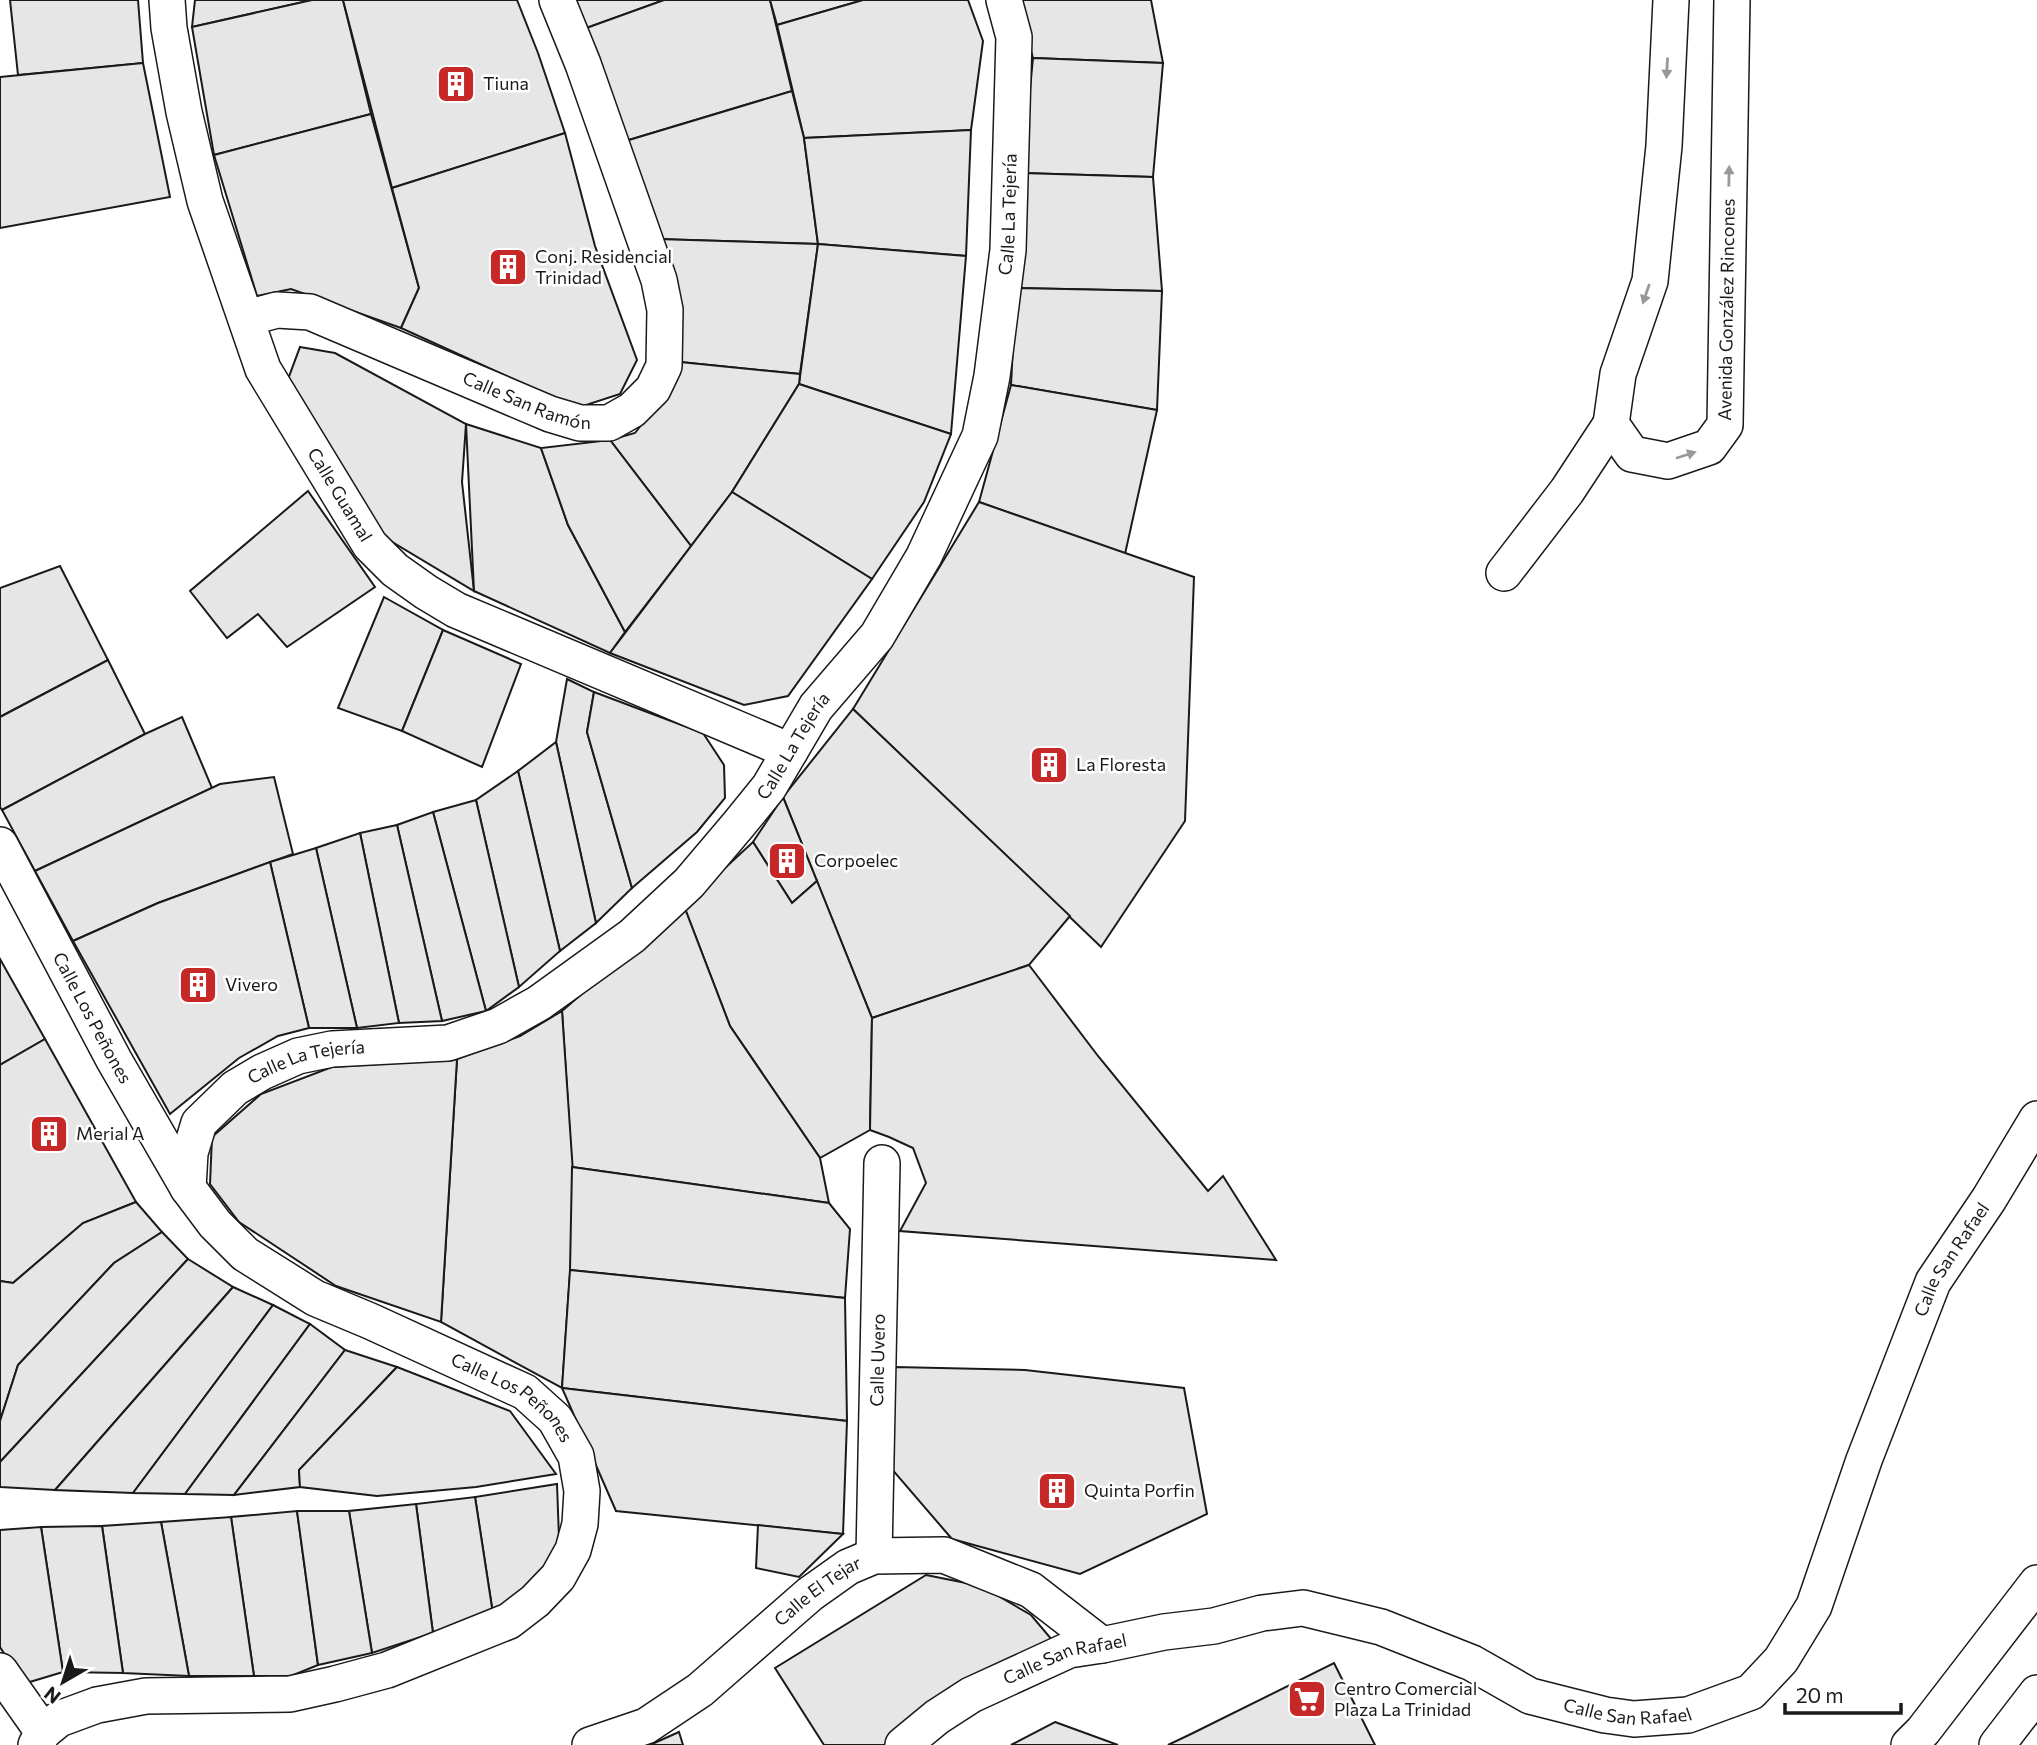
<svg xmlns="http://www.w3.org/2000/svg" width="2037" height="1745" viewBox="0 0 2037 1745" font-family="Commissioner,sans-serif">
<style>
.building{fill:#e6e6e6;stroke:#1a1a1a;stroke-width:2}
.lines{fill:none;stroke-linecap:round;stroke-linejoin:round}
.minor-casing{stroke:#1a1a1a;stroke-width:38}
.minor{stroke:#fff;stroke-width:35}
.oneway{fill:#989898}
.labels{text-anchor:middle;stroke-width:5;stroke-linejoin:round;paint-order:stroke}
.poi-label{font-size:18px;fill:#1a1a1a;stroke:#fff;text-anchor:start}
.street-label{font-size:18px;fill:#1a1a1a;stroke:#fff}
</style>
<rect width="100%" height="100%" fill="#fff"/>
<g class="building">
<polygon points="10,0 138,0 143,63 18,75"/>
<polygon points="195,0 312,0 192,27"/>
<polygon points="312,0 343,0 371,114 214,155 192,27"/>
<polygon points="343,0 517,0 538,53 565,133 392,188"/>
<polygon points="567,0 664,0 578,31"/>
<polygon points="664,0 770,0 792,91 619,143 578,31"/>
<polygon points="770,0 863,0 777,25"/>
<polygon points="863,0 968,0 983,41 971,130 804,138 777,25"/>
<polygon points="1017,0 1151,0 1163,63 1033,58"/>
<polygon points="1033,58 1163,63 1153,177 1022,173"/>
<polygon points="143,63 170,197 0,228 0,77"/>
<polygon points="792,91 804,138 818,244 657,239 619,143"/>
<polygon points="371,114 419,288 401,328 291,289 257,296 214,155"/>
<polygon points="971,130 966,256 818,244 804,138"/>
<polygon points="565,133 595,246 637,360 620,394 577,408 401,328 419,288 392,188"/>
<polygon points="1022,173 1153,177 1162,291 1016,288"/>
<polygon points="657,239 818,244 800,374 680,362"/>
<polygon points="818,244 966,256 951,434 799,384"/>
<polygon points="1016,288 1162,291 1157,410 1011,385"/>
<polygon points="300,347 335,353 466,424 462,482 474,591 384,537 287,382"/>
<polygon points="680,362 800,374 799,384 732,492 691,546 610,440 635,433 664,396"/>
<polygon points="799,384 951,434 924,502 872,579 732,492"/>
<polygon points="1011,385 1157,410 1125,554 979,502"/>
<polygon points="466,424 541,448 568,525 625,632 610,653 474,591"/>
<polygon points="610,440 691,546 625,632 568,525 541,448"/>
<polygon points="308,491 375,587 287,647 258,614 227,638 190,591"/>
<polygon points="732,492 872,579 788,696 744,705 610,653"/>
<polygon points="979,502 1194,577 1185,821 1101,947 853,709"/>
<polygon points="60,566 108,660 0,717 0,588"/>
<polygon points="384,597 443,630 402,731 338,708"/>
<polygon points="443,630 521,664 482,767 402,731"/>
<polygon points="108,660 145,734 2,810 0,807 0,717"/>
<polygon points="567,679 594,692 587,732 632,888 596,923 556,742"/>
<polygon points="594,692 703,733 724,765 725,798 697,832 632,888 587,732"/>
<polygon points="853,709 1070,916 1029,965 872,1018 783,797"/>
<polygon points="182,717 212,788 35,871 2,810 145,734"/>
<polygon points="556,742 596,923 560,951 518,771"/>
<polygon points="518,771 560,951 519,987 476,800"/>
<polygon points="274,777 293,854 158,903 73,941 35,871 220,784"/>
<polygon points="783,797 817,881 792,903 753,842"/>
<polygon points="476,800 519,987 486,1011 433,812"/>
<polygon points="433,812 486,1011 442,1021 397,825"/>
<polygon points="397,825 442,1021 399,1023 360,833"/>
<polygon points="360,833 399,1023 357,1028 316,848"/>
<polygon points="753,842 792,903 817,881 872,1018 870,1130 820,1158 730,1026 684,906"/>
<polygon points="316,848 357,1028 309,1028 270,862"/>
<polygon points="270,862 309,1028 278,1036 239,1058 170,1114 73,941 158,903"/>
<polygon points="684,906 730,1026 820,1158 829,1203 572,1167 562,1011"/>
<polygon points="0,959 45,1039 0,1065"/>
<polygon points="1029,965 1098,1056 1208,1191 1223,1176 1276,1260 900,1231 926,1183 913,1148 889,1137 870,1130 872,1018"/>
<polygon points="562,1011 575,1202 562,1388 441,1322 457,1059 520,1036"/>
<polygon points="45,1039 136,1202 83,1223 13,1283 0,1281 0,1065"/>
<polygon points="457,1059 441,1322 336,1286 239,1222 210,1184 212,1137 261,1094 332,1067"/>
<polygon points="572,1167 829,1203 850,1229 845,1298 570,1270"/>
<polygon points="136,1202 162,1232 114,1263 18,1365 0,1421 0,1281 13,1283 83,1223"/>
<polygon points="162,1232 188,1259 0,1462 0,1421 18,1365 114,1263"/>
<polygon points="188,1259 233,1287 55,1490 0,1487 0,1462"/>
<polygon points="570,1270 845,1298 847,1421 562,1388"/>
<polygon points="233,1287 273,1305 133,1493 55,1490"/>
<polygon points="273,1305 310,1324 185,1494 133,1493"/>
<polygon points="310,1324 345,1350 234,1495 185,1494"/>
<polygon points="345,1350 397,1367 299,1470 300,1487 234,1495"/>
<polygon points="397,1367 510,1411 556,1474 476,1487 377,1496 300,1487 299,1470"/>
<polygon points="895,1367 1025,1370 1184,1388 1207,1514 1080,1574 952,1539 890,1467"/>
<polygon points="562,1388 847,1421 843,1534 616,1511"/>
<polygon points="557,1484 559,1538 547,1570 493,1614 475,1497"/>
<polygon points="475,1497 493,1614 433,1633 416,1504"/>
<polygon points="416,1504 433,1633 372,1653 349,1511"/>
<polygon points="297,1511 318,1665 291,1676 254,1676 231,1517"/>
<polygon points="297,1511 349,1511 372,1653 318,1665"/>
<polygon points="231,1517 254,1676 189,1676 161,1522"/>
<polygon points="161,1522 189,1676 123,1673 102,1526"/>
<polygon points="758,1525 843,1534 799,1577 756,1568"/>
<polygon points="102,1526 123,1673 63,1672 41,1527"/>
<polygon points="41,1527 63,1672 23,1684 0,1647 0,1530"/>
<polygon points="926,1575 981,1586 1031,1615 1053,1641 887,1745 824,1745 775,1668"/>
<polygon points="1334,1663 1375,1745 1168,1745 1191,1734"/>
<polygon points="1055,1722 1118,1745 1011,1745"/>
<polygon points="679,1732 683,1745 650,1745"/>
</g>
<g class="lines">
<g class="minor-casing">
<g id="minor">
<path id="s1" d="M167,0L169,28L184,112L205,201L263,369L370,545L395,570L426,592L456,610L790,751"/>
<path id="s2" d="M1671,0L1664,146L1650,281L1618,374L1611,424L1632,454L1668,461L1709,447L1725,425L1732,0"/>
<path id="s3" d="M247,318L277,310L310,312L550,414L580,423H609L632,410L653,389L664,366L665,310L659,280L583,64L557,0"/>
<polyline points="1504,573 1567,491 1611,424"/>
<path id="s4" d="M0,845L114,1060L188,1188L215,1224L245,1254L315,1298L370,1321L525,1392L555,1419L576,1456L582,1491L580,1524L573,1550L558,1577L535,1601L509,1621L387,1670L335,1684L290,1694L146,1696L97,1705L59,1719L43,1732L36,1745"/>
<path id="s5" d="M188,1188L190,1153L199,1123L235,1088L262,1072L298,1056L332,1049L448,1043L498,1026L539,1003L632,936L689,883L739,824L769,787L816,707L877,636L924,556L980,436L992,376L1008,250L1014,37L1004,0"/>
<path id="s6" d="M874,1556L882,1163"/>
<polyline points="0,1671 43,1732"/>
<path id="s7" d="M590,1745L646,1726L700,1690L810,1594L848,1567L874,1556L944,1555L1031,1590L1102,1645"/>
<path id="s8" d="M903,1745L937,1717L971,1695L1069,1650L1102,1645L1164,1632L1214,1626L1262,1613L1303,1608L1381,1627L1472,1663L1530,1696L1605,1715L1634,1719L1688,1715L1751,1692L1781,1660L1814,1606L1864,1460L1933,1282L1989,1199L2037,1119"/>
<polyline points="1909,1745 1923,1731 2037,1583"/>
<polyline points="1997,1745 2037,1693"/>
</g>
</g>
<use href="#minor" class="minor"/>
</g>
<defs><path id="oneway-solid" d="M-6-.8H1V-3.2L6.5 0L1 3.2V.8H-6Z" transform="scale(1.75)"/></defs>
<g class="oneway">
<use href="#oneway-solid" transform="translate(1667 68) rotate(93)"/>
<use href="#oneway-solid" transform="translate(1729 176) rotate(-89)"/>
<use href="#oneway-solid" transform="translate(1646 294) rotate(109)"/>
<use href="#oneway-solid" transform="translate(1686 455) rotate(-18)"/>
</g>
<defs>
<g id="building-square" transform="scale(2.0125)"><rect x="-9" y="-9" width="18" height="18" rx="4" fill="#c62828" stroke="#fff"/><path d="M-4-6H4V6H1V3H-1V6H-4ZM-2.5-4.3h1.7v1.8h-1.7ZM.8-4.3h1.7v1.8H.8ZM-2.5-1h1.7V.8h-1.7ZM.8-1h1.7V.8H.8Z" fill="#fff"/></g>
<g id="supermarket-square" transform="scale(2.0125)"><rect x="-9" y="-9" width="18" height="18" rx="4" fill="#c62828" stroke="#fff"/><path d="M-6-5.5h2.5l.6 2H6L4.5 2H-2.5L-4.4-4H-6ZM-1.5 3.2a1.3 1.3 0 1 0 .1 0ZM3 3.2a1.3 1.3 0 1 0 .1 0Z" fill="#fff"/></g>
</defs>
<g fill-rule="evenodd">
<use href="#building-square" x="456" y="84"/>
<use href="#building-square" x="508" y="267"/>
<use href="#building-square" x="1049" y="765"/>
<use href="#building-square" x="787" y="861"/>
<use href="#building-square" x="198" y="985"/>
<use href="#building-square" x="49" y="1134"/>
<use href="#building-square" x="1057" y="1491"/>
<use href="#supermarket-square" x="1307" y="1699"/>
</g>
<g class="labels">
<g class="poi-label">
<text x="483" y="90">Tiuna</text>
<text x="535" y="263">Conj. Residencial<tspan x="535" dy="21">Trinidad</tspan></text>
<text x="1076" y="771">La Floresta</text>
<text x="814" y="867">Corpoelec</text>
<text x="225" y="991">Vivero</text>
<text x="76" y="1140">Merial A</text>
<text x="1084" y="1497">Quinta Porfin</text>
<text x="1334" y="1695">Centro Comercial<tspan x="1334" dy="21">Plaza La Trinidad</tspan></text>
</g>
<g class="street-label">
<text dy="6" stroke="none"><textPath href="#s5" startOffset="1391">Calle La Tejería</textPath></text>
<text dy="6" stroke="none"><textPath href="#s2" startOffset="690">Avenida González Rincones</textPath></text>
<text dy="6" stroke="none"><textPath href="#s3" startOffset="299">Calle San Ramón</textPath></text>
<text dy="6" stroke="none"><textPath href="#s1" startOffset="530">Calle Guamal</textPath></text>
<text dy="6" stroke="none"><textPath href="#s5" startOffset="803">Calle La Tejería</textPath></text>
<text dy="6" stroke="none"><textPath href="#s4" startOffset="196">Calle Los Peñones</textPath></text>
<text dy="6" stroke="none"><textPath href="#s5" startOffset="194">Calle La Tejería</textPath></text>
<text dy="6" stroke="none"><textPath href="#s8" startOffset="1384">Calle San Rafael</textPath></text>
<text dy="6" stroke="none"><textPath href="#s6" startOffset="196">Calle Uvero</textPath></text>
<text dy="6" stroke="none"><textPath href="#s4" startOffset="784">Calle Los Peñones</textPath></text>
<text dy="6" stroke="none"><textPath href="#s7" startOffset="278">Calle El Tejar</textPath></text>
<text dy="6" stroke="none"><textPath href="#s8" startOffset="186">Calle San Rafael</textPath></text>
<text dy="6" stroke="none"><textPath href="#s8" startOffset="775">Calle San Rafael</textPath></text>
</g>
</g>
<g transform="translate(63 1682) rotate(219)" stroke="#ffffff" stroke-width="5" paint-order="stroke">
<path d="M0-5L12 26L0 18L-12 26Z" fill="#1a1a1a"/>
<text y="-10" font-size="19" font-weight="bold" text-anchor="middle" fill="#1a1a1a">N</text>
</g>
<path d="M1785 1703v10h116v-10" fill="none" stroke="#1a1a1a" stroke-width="3.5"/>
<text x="1796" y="1703" font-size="21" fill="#1a1a1a" stroke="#ffffff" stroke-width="5" paint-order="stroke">20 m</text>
</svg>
